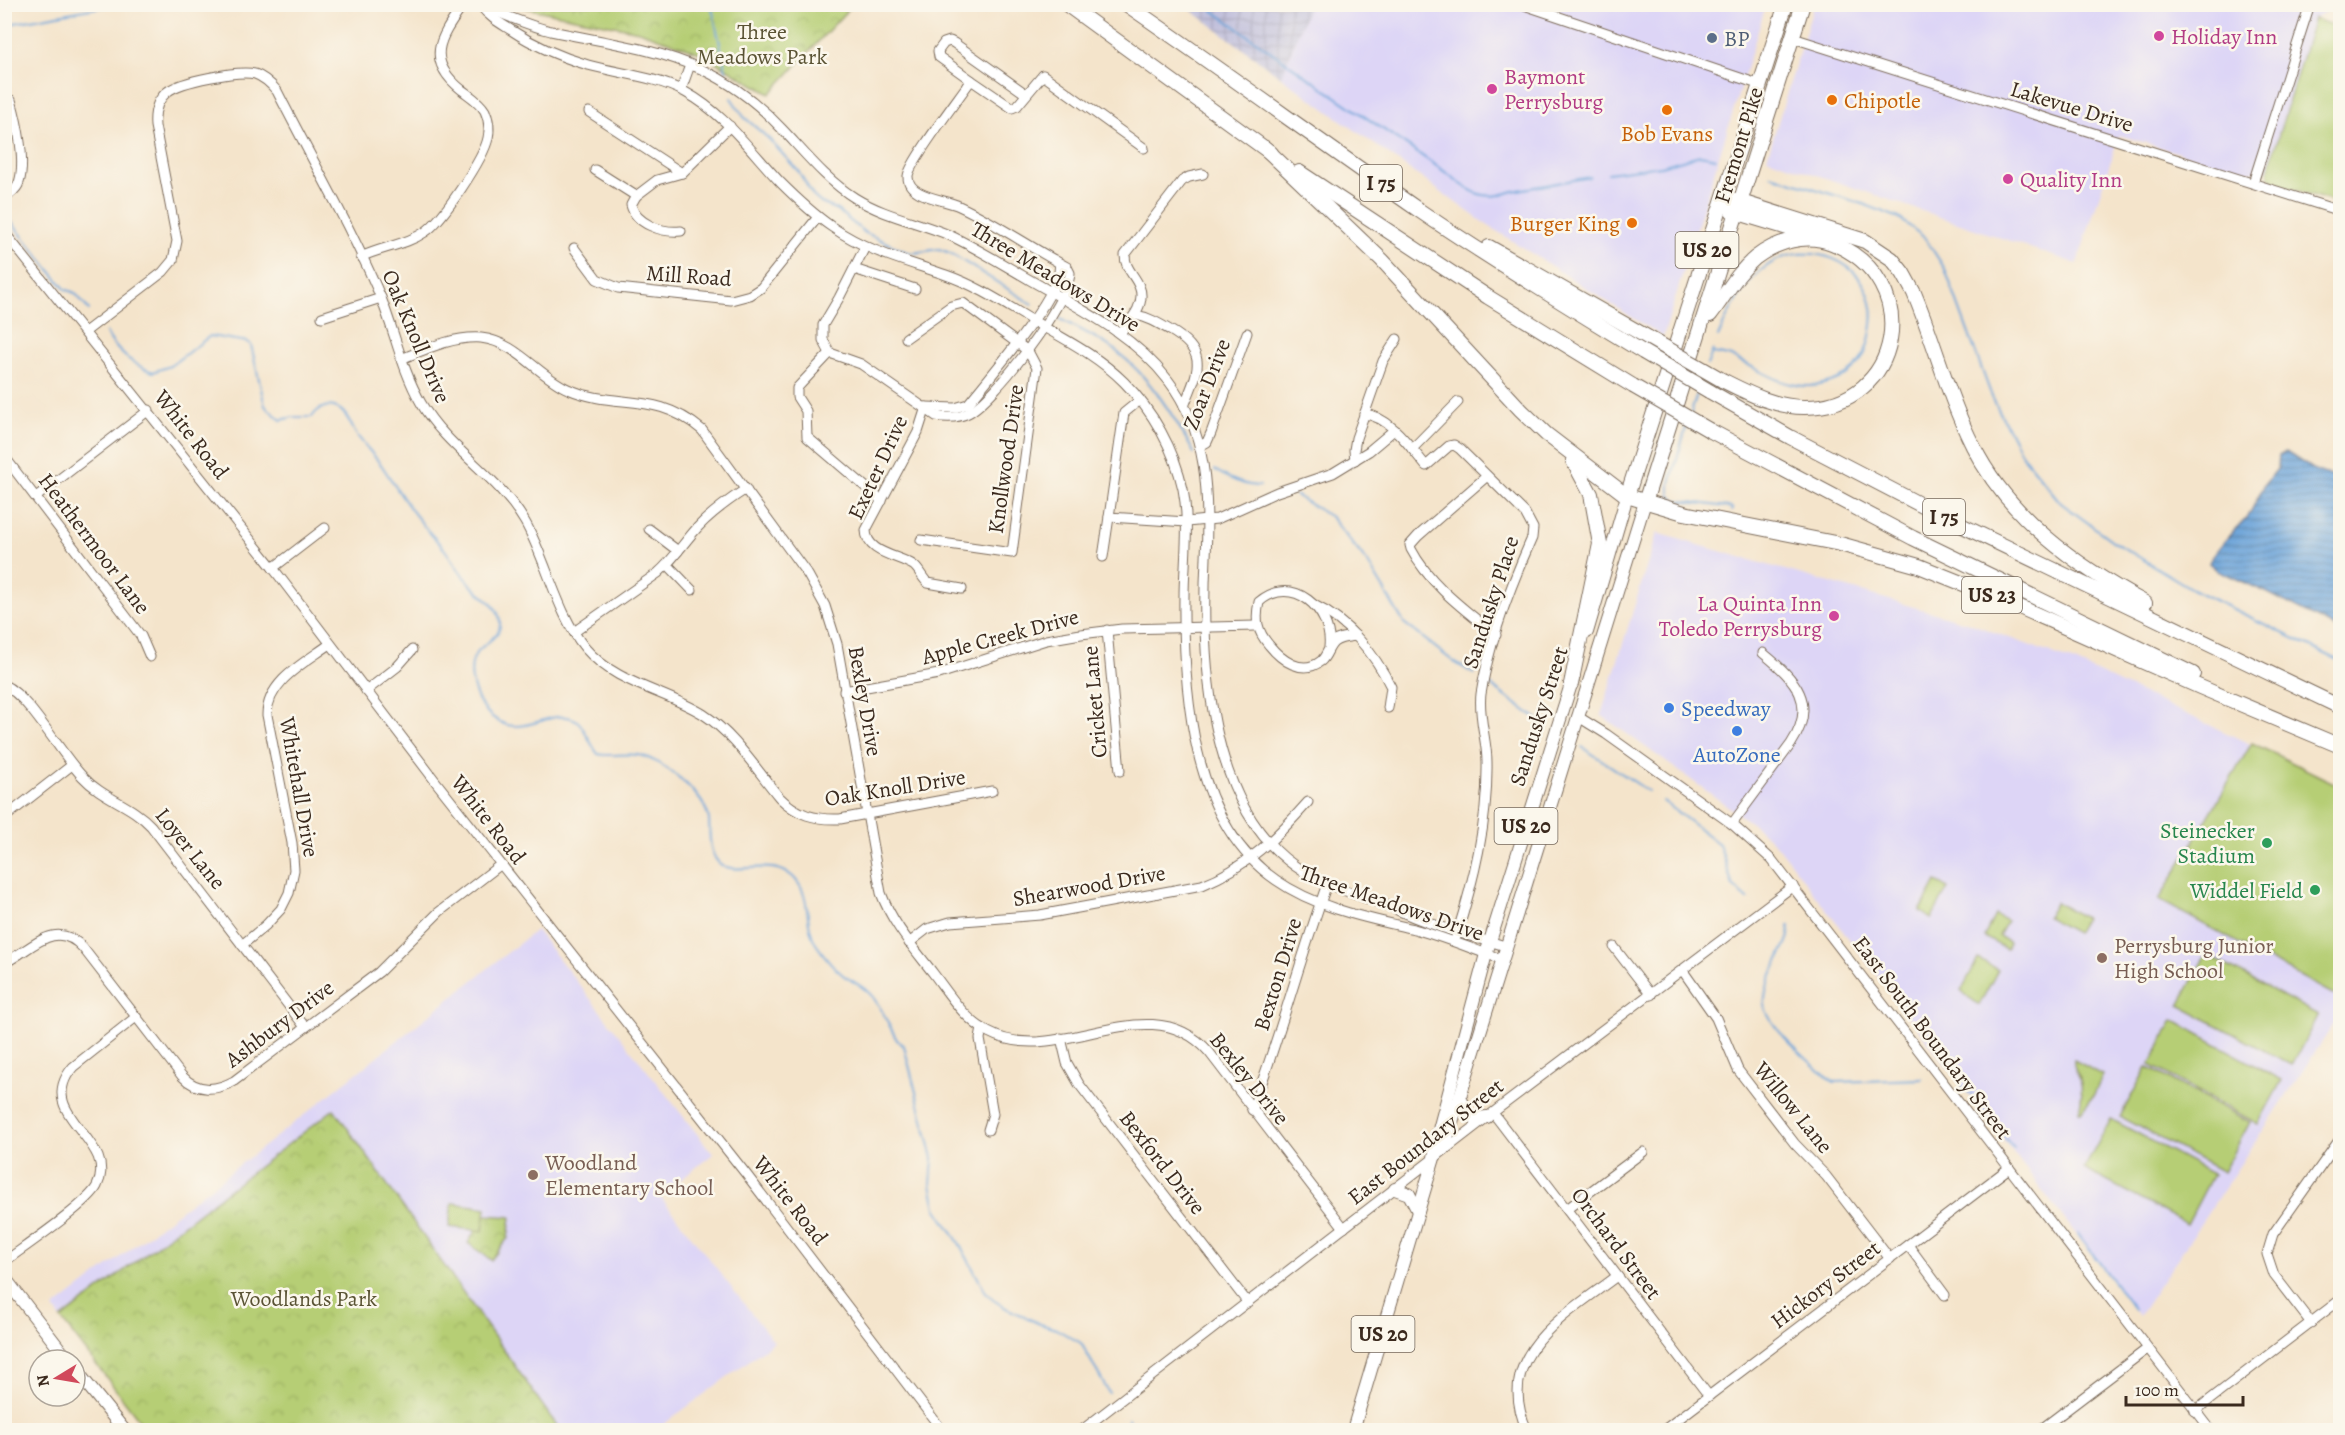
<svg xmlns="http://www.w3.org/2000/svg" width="2345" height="1435" viewBox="0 0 2345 1435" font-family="Alegreya,serif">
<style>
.built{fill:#ddd5f6}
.industrial{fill:url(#industrial-grid)}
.green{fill:#b6ce74;stroke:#787c49;stroke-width:1.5}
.park{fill:url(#park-crowns);stroke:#787c49;stroke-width:1.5}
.water{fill:url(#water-rules);stroke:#52667c;stroke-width:1.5}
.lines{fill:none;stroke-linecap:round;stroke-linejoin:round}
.stream{stroke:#6aa3d9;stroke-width:2}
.minor-casing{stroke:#7c6b5b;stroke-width:11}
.major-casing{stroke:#7c6b5b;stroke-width:14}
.highway-casing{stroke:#7c6b5b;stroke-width:16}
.minor{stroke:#fff;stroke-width:9}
.major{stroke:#fff;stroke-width:12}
.highway{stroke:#fff;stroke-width:14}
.highway-bridge-casing{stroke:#7c6b5b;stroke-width:16;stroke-linecap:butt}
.highway-bridge{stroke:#fff;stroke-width:14}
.hotel-dot{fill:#d1479c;stroke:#fbf7ec;stroke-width:2}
.service-dot{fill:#5c6f8a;stroke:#fbf7ec;stroke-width:2}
.food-dot{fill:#e8710a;stroke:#fbf7ec;stroke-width:2}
.shop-dot{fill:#3f7fe0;stroke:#fbf7ec;stroke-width:2}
.leisure-dot{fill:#2e9e5b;stroke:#fbf7ec;stroke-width:2}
.education-dot{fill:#8d6e63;stroke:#fbf7ec;stroke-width:2}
.labels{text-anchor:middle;stroke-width:5;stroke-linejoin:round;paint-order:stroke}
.shield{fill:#fbf7ec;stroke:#75685c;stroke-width:1.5}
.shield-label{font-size:21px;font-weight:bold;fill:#3b2a1e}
.park-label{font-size:22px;fill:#5a5334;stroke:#fbf7ec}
.hotel-label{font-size:22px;fill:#b23c85;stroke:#fbf7ec;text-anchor:start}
.service-label{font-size:22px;fill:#4e5e75;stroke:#fbf7ec;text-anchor:start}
.food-label{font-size:22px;fill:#c56008;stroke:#fbf7ec;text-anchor:start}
.street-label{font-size:22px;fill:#3b2a1e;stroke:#fbf7ec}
.shop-label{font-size:22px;fill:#366cbe;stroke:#fbf7ec;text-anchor:start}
.leisure-label{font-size:22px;fill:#27864d;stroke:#fbf7ec;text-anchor:end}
.education-label{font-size:22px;fill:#785e54;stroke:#fbf7ec;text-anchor:start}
</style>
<defs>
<pattern id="industrial-grid" width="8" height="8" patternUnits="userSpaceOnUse" patternTransform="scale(1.5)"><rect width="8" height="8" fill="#c2c1dc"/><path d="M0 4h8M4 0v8" fill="none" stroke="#a8a6bc"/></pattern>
<pattern id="park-crowns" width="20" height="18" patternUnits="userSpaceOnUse" patternTransform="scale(1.5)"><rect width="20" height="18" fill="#b6ce74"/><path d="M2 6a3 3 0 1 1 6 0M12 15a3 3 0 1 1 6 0" fill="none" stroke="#9db164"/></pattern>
<pattern id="water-rules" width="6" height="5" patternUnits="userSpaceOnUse" patternTransform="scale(1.5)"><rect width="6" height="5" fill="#6aa3d9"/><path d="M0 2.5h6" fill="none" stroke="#5885af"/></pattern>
</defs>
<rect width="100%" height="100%" fill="#fbf7ec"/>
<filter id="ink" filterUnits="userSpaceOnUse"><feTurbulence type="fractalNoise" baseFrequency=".0167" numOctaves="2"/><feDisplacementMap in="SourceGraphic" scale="12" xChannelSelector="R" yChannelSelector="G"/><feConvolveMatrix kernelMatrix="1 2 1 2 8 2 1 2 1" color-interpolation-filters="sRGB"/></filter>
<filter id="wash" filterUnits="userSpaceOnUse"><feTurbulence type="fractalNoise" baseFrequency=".008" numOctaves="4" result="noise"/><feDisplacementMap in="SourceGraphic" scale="24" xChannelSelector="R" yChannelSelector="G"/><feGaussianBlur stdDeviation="1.35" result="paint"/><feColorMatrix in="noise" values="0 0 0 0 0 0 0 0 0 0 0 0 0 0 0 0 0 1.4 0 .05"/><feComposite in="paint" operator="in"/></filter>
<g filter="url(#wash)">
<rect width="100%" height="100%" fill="#f4e4cb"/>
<g class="built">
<polygon points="1309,5 1766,5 1663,337 1484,223 1281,77"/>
<polygon points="1814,5 2339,5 2314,18 2268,170 2243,172 2119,135 2077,264 1767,158"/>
<polygon points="1657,533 1969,623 2077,663 2340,786 2340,1015 2139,1316 1780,849 1758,828 1601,715"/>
<polygon points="536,930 713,1154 660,1196 774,1342 656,1430 560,1430 334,1110 61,1319 54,1308 294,1123"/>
</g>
<polygon class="industrial" points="1184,5 1309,5 1281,77"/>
<g class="green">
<polygon points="2314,18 2340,29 2340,204 2277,184 2269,176 2268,170"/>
<polygon points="2252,743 2340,786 2340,998 2159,900"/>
<polygon points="1936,882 1948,888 1931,919 1920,911"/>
<polygon points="2056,902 2085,918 2076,933 2047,917"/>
<polygon points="1995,915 2007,921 1999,936 2009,942 2006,949 1984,937"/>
<polygon points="2206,954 2318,1015 2292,1065 2179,1005"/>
<polygon points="1978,959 1998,970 1979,1005 1961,991"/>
<polygon points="2173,1020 2282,1080 2258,1124 2150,1065"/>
<path d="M2074,1060L2103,1075L2093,1096L2081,1112L2079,1111C2082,1100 2083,1090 2080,1079C2078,1072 2072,1067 2074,1060Z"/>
<polygon points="2147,1067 2250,1122 2223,1172 2120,1117"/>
<polygon points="2111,1119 2213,1174 2187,1224 2084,1169"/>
<polygon points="452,1203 486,1208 483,1231 449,1227"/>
</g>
<g class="park">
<polygon points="511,5 852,5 770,94 700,53 639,31"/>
<polygon points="334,1109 560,1430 147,1430 61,1319"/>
<polygon points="485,1215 511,1217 508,1238 491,1260 468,1243 475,1231 483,1231"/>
</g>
<path class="water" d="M2286,452L2312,469L2333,477L2340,488V630L2268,593L2217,570L2209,563C2212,554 2239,523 2247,519L2265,484L2278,468L2279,456Z"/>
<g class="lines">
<g class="stream">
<polyline points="704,4 712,8 726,71"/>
<path d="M1204,4C1285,63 1369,119 1451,176C1471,193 1485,202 1513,191L1590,177"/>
<polyline points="4,25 117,4"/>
<polyline points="731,98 744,117 768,138 799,172 813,196 821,203 837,210 864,232 906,252 913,253 939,249 950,253 1032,304"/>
<polyline points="1608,173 1661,166 1700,155 1716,158"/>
<polyline points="1771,175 1863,204 1899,218 1925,238 1945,269 1992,397 2022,455 2061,503 2114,542 2192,589 2340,661"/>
<polyline points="4,213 65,289 75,293 89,310"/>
<path d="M1060,319C1079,329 1099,338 1116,351C1150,377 1174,416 1194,453"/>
<path d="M106,332C115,351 133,365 153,372L170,366L210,336L248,342L251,345L265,406L281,420L293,417H312C318,408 328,403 339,409C348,414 351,426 356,434C364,445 374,455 382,466C395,485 406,505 421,522C428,532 437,540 445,550C454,562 461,575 472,586C481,596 495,603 499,616C505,636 487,640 477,652C465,668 474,698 486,711C518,747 548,705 576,720C585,726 590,745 598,754C609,757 625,753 638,755C662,759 706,795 709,820C710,834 708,852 719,863C734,877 771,857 793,877C813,896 803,923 816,944C823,954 834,968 843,975C850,980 859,984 866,990C880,1002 888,1024 897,1040L904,1046L933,1158L931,1184L936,1208L959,1243L985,1291L995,1301L1006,1308L1040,1324L1056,1329L1081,1343L1109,1393"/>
<path d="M1712,353C1719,354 1727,355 1734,358C1759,369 1781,387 1810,386C1837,384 1861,371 1868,344C1871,333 1874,319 1872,308C1865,259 1808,240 1770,264C1744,280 1729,311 1718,337"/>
<polyline points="1707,365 1713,350"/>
<polyline points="1691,413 1698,390"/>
<polyline points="1687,424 1670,483 1670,495 1675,500 1727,507 1732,508 1732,511"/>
<path d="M1215,470C1229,479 1243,486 1260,486"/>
<polyline points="1295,495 1331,517 1368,563 1404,623 1454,662 1474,674"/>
<polyline points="1490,685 1537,719"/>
<polyline points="1582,747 1648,791"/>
<polyline points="1663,801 1719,844 1733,886 1748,899"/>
<path d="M1789,926C1792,936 1784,947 1780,957C1774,971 1763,989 1765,1005C1767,1028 1811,1061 1827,1078L1835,1082L1922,1079"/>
<polyline points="1961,1086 1971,1094 2013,1148"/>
<polyline points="2078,1234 2134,1309"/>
<polyline points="1128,1419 1138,1430"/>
</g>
</g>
</g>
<g filter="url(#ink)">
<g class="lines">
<g class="minor-casing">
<g id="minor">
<path d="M478,4C502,14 526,25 551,31C602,42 653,47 701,69C731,83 759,104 782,129C805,153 826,180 855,198C884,216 918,222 949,235C977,248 1004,265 1030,280C1079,308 1133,334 1168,380C1208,432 1209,494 1206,558C1201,655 1207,804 1295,866C1323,886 1357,894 1388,906C1400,911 1412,917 1424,921C1450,931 1478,938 1505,946"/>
<polyline points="1521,4 1761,85"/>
<polyline points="2340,4 2340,5"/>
<path d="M481,6C489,17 500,23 511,30C535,46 561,57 588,65C621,74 654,76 685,92C724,113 750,150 780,182C796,198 813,214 832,227C868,252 906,261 946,275C978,286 1006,305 1035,322C1066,340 1098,356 1124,382C1153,411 1174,449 1183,489C1190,525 1184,561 1184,597C1183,691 1191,822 1276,880C1316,908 1367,918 1414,929C1444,937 1472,949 1501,959"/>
<polyline points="1793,38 2340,211"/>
<polyline points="971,80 939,57 938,51 944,43 950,41 954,43 1026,94"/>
<polyline points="681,90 690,65"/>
<polyline points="589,112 682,173"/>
<path d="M595,170L636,196L631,205C636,224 662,233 681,231"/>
<polyline points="2253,183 2310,4"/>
<polyline points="636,196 657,180 682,173 730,126"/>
<path d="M4,198C10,194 15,191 18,185C27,165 17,121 11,100"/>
<polyline points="4,232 273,568 436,782 746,1174 942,1430"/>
<path d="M865,247L839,298L823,325V340L830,353L861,364L936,416C946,418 958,418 968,413C994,400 1069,302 1070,273L1067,267C1031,248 996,223 959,206C944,199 907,197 908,176C909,163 961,95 971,80L1012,108L1017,106L1043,75L1144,148"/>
<polyline points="574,248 597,279 618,288 731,300 750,295 761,288 818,217"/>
<path d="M361,257C382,247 406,245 425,232C442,221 484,158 488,138C490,129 489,120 485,111C480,102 470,96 462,90C423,59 441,37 464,4"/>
<polyline points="854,269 915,289"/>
<path d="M1135,315C1148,317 1158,323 1170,330C1210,353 1198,371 1184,406"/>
<polyline points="322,317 381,298"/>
<path d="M85,332L163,272L173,260L177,241L155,126C154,113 157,100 167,92C180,81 239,70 255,74C264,77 271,84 277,91C312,160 351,227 381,298C395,333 402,370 421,403C448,450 498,475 525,522C547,561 557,614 585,648C616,684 664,690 703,714C734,734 756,769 779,797C797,815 815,820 840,819L992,791"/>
<path d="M1120,333C1130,321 1147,304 1139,286C1134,274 1125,269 1125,255L1182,181L1189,177L1203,174"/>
<polyline points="906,338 951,306 963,303 1028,351 1037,368 1012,553 921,540"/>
<polyline points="830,353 797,388 797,397 806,411 807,437 882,501"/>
<path d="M401,359C426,349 454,336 481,338C517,342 537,375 568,389C617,410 655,390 702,430L808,575L825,606L837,644L881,893C892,923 913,947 933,973C949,994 964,1019 988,1032C1058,1070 1148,983 1209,1052L1344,1228"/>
<polyline points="1140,400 1124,413 1109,517 1187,522 1217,519 1277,492 1333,473 1369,451 1394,430"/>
<path d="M926,407L918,432L866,530C866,553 897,555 913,565C919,569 922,578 928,583L962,589"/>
<path d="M926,407L955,408L968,404C987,380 1066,290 1059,263"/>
<path d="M1364,414C1390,416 1411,448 1426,466L1449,446L1454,445L1460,449L1525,513L1533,528L1532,538C1510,587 1489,641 1481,694C1478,716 1487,740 1487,762C1488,823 1474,880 1456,937"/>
<polyline points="1200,446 1207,442 1211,433 1247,333"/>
<polyline points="1412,449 1458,402"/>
<polyline points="4,456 141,636 150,657"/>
<polyline points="1355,460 1354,450 1356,438 1383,361 1397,339"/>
<path d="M1487,476L1418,536L1410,545L1411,549C1429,584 1465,610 1496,635"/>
<polyline points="36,497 149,410"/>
<polyline points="649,529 678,551"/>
<polyline points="1103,557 1109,517"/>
<polyline points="668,565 692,590"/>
<polyline points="273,568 325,528"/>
<path d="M1314,605C1348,621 1375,654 1391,687L1388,708"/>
<polyline points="1107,630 1120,771"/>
<path d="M574,632L658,573C673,560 684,542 698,527C712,512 729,500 746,489"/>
<path d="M1329,647C1333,610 1292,573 1259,602C1255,620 1257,631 1269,645C1281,660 1302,676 1321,661C1327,656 1328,647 1334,642C1340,637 1348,637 1356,636"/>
<path d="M4,685C30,697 61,755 83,777C102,798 132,805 151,826L305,1027"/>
<polyline points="366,691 397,667 412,650"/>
<polyline points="844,691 939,674 1046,640 1081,634 1122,629 1256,626"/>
<polyline points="1577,716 1606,734 1732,824 1772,860 2211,1430"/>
<polyline points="4,818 72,765"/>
<path d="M1732,824L1791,744C1818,703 1796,680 1763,653"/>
<path d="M909,943L927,929L950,922L1040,915L1202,885C1246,868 1278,836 1308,802"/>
<path d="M242,945L266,925L281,909L289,893L294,870L292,843L267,715C267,681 306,662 330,644"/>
<polyline points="1614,947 1651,995"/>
<path d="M4,963C30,951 55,917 83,948L182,1076C197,1092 216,1091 234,1081L379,972L439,912L500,865"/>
<polyline points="1683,971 1716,1018 1738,1070 1795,1144 1826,1176 1890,1259"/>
<polyline points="982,1028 980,1039 993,1114 988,1130"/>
<polyline points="1061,1038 1067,1063 1079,1084 1248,1303"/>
<path d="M1252,1110C1280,1036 1300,959 1327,884"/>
<polyline points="1493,1113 1709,1396"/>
<polyline points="1567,1209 1643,1152"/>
<polyline points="1908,1245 1945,1295"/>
<path d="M4,1262C24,1247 88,1204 97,1186C120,1140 32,1115 73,1067L136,1017"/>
<polyline points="2311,1323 2274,1275 2267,1254 2273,1234 2340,1139"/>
<polyline points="2195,1411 2340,1300"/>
<polyline points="1082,1430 1499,1108 1793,886"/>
<path d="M1527,1430C1492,1354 1566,1315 1617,1276"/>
<polyline points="1664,1430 2009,1168"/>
<polyline points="2040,1430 2147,1349"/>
</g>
</g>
<g class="major-casing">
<g id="major">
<polyline points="1587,632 1627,496"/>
<polyline points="1460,1096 1467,1115 1476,1118 1487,1117"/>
<polyline points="1436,1155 1447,1138 1645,502"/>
<polyline points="1395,1189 1409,1194 1418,1211"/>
<polyline points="4,1277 68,1360"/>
<polyline points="75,1369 124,1430"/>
<polyline points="1353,1430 1434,1158 1437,1137 1486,954 1574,675"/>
</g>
</g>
<g class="highway-casing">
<g id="highway">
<polyline points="1066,4 1271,153"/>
<path d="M1126,4C1225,72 1322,143 1420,211C1493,261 1568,306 1643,352"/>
<polyline points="1265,148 1382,260 1521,410 1546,434 1627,496 1684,513 1840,544 1919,566 2006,601 2200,687 2340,746"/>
<polyline points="1299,172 1488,297 1633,386"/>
<path d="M1725,197L1865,241L1892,259L1903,273L1914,293C1935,343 1948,397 1973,446C2008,517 2076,566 2145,603"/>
<polyline points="1732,211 1811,235"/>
<polyline points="1489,247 1649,338"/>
<path d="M1710,315C1725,296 1736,274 1755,258C1777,241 1806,233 1832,243C1926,280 1902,408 1804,407C1774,407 1748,393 1722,380"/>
<polyline points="1709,391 1790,437 1944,517 2340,707"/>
<polyline points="1709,430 1913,538 2193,674"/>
<polyline points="1627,496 1786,4"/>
<polyline points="1645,502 1803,4"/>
<polyline points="1571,684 1600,544 1591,494 1573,461"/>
</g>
</g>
<use href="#minor" class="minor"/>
<use href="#major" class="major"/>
<use href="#highway" class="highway"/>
<g class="highway-bridge-casing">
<g id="highway-bridge">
<polyline points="1649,338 1722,380"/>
<polyline points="1643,352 1709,391"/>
<polyline points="1633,386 1709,430"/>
</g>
</g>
<use href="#highway-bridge" class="highway-bridge"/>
</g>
</g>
<g class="hotel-dot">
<circle cx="2159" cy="36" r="6"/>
<circle cx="1492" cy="89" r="6"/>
<circle cx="2008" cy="179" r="6"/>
<circle cx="1834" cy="616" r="6"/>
</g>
<circle class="service-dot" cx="1712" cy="38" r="6"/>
<g class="food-dot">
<circle cx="1832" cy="100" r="6"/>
<circle cx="1667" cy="110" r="6"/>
<circle cx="1632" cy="223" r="6"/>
</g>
<g class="shop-dot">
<circle cx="1669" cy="708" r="6"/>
<circle cx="1737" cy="731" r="6"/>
</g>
<g class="leisure-dot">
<circle cx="2267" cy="843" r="6"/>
<circle cx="2315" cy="890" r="6"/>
</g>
<g class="education-dot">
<circle cx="2102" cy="958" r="6"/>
<circle cx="533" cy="1175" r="6"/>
</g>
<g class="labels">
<g class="shield">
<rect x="1360" y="165" width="42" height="36" rx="4.5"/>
<rect x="1675.5" y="232" width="63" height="36" rx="4.5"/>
<rect x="1923" y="499" width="42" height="36" rx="4.5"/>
<rect x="1962" y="577" width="60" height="36" rx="4.5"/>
<rect x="1494.5" y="808" width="63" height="36" rx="4.5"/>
<rect x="1351.5" y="1316" width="63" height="36" rx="4.5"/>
</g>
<g class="shield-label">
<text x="1381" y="190">I 75</text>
<text x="1707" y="257">US 20</text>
<text x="1944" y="524">I 75</text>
<text x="1992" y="602">US 23</text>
<text x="1526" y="833">US 20</text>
<text x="1383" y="1341">US 20</text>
</g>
<g class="park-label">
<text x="762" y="39">Three<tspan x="762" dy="25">Meadows Park</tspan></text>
<text x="304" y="1306">Woodlands Park</text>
</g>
<g class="hotel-label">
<text x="2171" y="44">Holiday Inn</text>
<text x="1504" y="84">Baymont<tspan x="1504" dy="25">Perrysburg</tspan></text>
<text x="2020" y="187">Quality Inn</text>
<text x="1822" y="611" text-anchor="end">La Quinta Inn<tspan x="1822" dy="25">Toledo Perrysburg</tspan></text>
</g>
<g class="service-label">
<text x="1724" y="46">BP</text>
</g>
<g class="food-label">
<text x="1844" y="108">Chipotle</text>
<text x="1667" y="141" text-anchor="middle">Bob Evans</text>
<text x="1620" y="231" text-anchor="end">Burger King</text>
</g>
<g class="street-label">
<text transform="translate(2072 106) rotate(17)" y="8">Lakevue Drive</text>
<text transform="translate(1738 145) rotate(-73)" y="8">Fremont Pike</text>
<text transform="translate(689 275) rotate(4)" y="8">Mill Road</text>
<text transform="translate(1056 276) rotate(31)" y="8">Three Meadows Drive</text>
<text transform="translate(417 336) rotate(67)" y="8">Oak Knoll Drive</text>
<text transform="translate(1206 384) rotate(-69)" y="8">Zoar Drive</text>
<text transform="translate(192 434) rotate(52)" y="8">White Road</text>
<text transform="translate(1005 459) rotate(-82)" y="8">Knollwood Drive</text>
<text transform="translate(877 467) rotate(-65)" y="8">Exeter Drive</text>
<text transform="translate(95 543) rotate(53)" y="8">Heathermoor Lane</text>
<text transform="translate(1490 602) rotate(-72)" y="8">Sandusky Place</text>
<text transform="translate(1000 636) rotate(-15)" y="8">Apple Creek Drive</text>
<text transform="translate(866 701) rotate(80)" y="8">Bexley Drive</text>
<text transform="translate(1094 702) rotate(-95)" y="8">Cricket Lane</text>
<text transform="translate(1538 716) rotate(-72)" y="8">Sandusky Street</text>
<text transform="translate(300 787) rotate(80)" y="8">Whitehall Drive</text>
<text transform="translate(895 787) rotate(-9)" y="8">Oak Knoll Drive</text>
<text transform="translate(489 819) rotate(52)" y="8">White Road</text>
<text transform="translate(191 848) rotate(51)" y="8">Loyer Lane</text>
<text transform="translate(1089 885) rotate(-10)" y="8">Shearwood Drive</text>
<text transform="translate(1392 902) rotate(19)" y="8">Three Meadows Drive</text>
<text transform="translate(1277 974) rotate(-73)" y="8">Bexton Drive</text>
<text transform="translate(279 1023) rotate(-37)" y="8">Ashbury Drive</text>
<text transform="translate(1933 1037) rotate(53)" y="8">East South Boundary Street</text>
<text transform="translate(1250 1078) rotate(51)" y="8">Bexley Drive</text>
<text transform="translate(1794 1107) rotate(51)" y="8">Willow Lane</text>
<text transform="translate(1425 1141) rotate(-38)" y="8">East Boundary Street</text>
<text transform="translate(1163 1162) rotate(52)" y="8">Bexford Drive</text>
<text transform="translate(791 1200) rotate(52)" y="8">White Road</text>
<text transform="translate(1617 1243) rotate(53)" y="8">Orchard Street</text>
<text transform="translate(1825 1284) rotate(-37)" y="8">Hickory Street</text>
</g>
<g class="shop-label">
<text x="1681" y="716">Speedway</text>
<text x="1737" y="762" text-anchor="middle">AutoZone</text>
</g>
<g class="leisure-label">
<text x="2255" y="838">Steinecker<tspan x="2255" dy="25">Stadium</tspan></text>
<text x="2303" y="898">Widdel Field</text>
</g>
<g class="education-label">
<text x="2114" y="953">Perrysburg Junior<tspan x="2114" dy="25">High School</tspan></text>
<text x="545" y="1170">Woodland<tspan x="545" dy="25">Elementary School</tspan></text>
</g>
</g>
<rect width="2345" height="1435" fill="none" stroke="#fbf7ec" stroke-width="24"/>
<g transform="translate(57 1378) rotate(259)"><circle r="28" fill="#fbf7ec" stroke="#aea59a" stroke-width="1.5"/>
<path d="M0-4.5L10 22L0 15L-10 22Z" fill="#d1495b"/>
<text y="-9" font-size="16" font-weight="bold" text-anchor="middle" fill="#3b2a1e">N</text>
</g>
<path d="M2126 1396v9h117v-9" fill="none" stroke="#3b2a1e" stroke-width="3"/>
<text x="2135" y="1396" font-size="18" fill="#3b2a1e" stroke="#fbf7ec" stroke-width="4.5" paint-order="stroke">100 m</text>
</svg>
